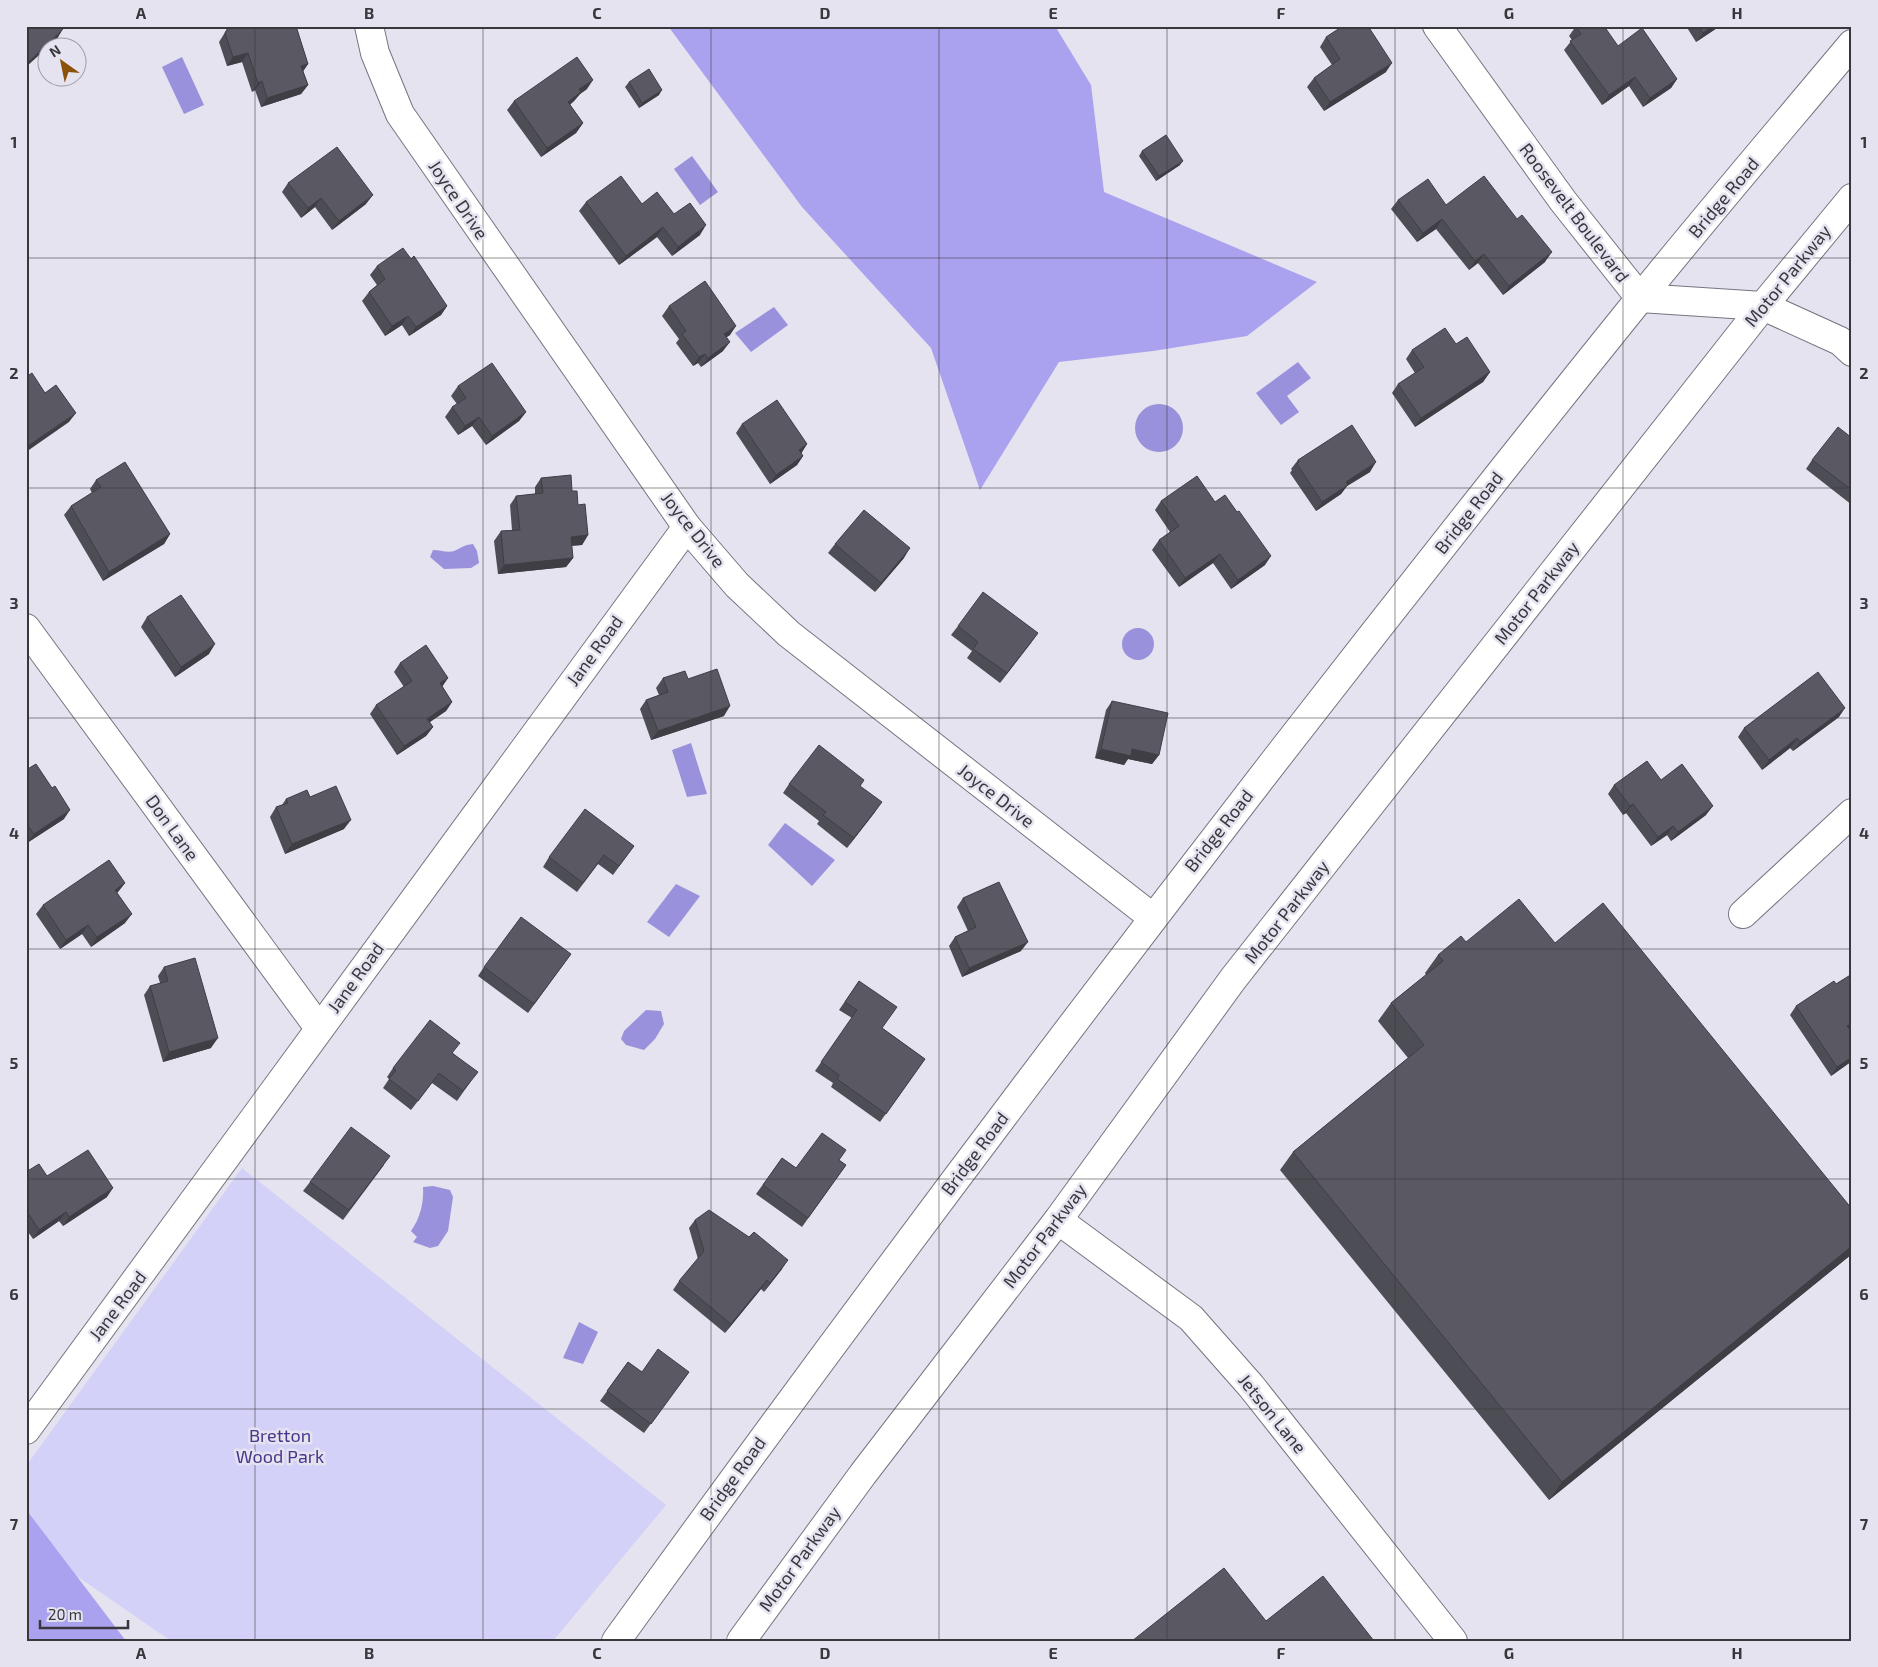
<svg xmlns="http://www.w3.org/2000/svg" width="1878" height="1667" viewBox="0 0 1878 1667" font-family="'Exo 2',sans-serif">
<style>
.green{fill:#d4d1f8}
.forest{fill:#aba2ef}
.water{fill:#9a91dc}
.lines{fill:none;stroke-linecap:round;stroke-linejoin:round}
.minor-casing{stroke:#767580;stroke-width:30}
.secondary-casing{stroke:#767580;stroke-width:30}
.minor{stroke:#fff;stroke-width:28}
.secondary{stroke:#fff;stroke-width:28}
.wall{fill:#4d4d55}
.shaded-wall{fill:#3f3e45}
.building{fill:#5a5963;stroke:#3f3e45}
.grid{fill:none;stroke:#38383c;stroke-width:1;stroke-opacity:0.55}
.labels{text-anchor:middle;stroke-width:5;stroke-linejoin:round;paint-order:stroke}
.street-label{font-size:18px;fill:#38383c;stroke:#e4e3ef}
.park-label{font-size:18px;fill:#49368d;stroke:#e4e3ef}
.neatline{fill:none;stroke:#38383c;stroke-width:2}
.grid-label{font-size:16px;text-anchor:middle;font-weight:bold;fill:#38383c}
</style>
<rect width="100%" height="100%" fill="#e4e3ef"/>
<polygon class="green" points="242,1168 666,1505 553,1641 171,1641 26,1541 26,1466"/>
<g class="forest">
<polygon points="668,26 1055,26 1091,85 1104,192 1317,282 1247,336 1153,351 1059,362 980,490 931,348 802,207"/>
<polygon points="28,1512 126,1641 26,1641 26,1514"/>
</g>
<g class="water">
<polygon points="182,57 204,105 184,114 162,67"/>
<polygon points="692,156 718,192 700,205 674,169"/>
<polygon points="774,307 788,325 751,352 735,333"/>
<polygon points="1298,362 1311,378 1287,396 1299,412 1281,425 1256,393"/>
<circle cx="1159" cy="428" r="24"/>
<path d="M473,544L477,551L479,563L471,568L444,569L430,557L433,550C440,550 447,553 454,551C461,548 464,545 473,544Z"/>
<circle cx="1138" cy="644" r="16"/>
<polygon points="691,743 707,794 687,797 672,750"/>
<polygon points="785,823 835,860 812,886 768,845"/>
<polygon points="676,884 700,896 669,937 647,922"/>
<polygon points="646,1010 661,1011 664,1024 655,1039 644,1050 626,1045 621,1039 624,1031"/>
<path d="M433,1186L450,1190L453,1197L448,1231L438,1246L430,1248L413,1242L417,1237L411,1231C420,1218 424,1203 423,1187Z"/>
<polygon points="579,1322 598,1332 583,1364 563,1358"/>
</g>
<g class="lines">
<g class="minor-casing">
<g id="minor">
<polyline points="369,26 375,53 400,114 687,527 737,585 789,634 1152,917"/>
<polyline points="1437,26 1563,201 1640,298 1763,306 1840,341 1852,352"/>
<polyline points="26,628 319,1028"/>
<polyline points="1743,914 1852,813"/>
<polyline points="1058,1220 1191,1318 1251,1386 1453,1641"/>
<polyline points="26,1430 687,527"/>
<path d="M616,1641C945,1186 1285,739 1637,302C1707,215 1780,130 1852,44"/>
</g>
</g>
<g class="secondary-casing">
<polyline id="secondary" points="741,1641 863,1474 1058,1220 1233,979 1763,306 1852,198"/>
</g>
<use href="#minor" class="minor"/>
<use href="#secondary" class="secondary"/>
</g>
<g class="wall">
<polygon points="229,26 296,26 308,64 303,71 308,85 301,94 261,107 255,90 252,92 242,62 227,66 219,42"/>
<polygon points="1576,26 1618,46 1677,79 1671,88 1643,107 1629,86 1602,105 1564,50 1572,40 1569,36"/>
<polygon points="1686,26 1720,26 1696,42"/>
<polygon points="1326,37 1386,72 1324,111 1307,87 1314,78 1332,65 1320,47"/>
<polygon points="629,82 659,95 639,108 625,87"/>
<polygon points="587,89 580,94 574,101 570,105 583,123 576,133 541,157 507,110 514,101"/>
<polygon points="1142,151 1180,165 1156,181 1139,156"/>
<polygon points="288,183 366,204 332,230 315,207 301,218 282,192"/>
<polygon points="1398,200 1446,205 1545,262 1503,295 1478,263 1469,270 1436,229 1417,242 1391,209"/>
<polygon points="586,202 642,204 674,214 700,235 672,256 657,237 619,265 579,211"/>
<polygon points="411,259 447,306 441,315 409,336 402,325 385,336 362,301 369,292 377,285 370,275 377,266"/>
<polygon points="669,306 730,335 726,337 723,351 701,367 698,363 693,366 676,343 679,339 662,316"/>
<polygon points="1456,344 1490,372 1483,382 1415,427 1392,393 1398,384 1415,373 1406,359 1412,350"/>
<polygon points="458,386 526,412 519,421 486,445 472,426 458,435 445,417 452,407 457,404 451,396"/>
<polygon points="742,424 807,444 801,453 803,456 797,465 770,484 736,433"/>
<polygon points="1852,438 1852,505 1806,469 1812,460"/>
<polygon points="1298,460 1370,472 1347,486 1341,494 1316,511 1290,473 1292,470 1291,469"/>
<polygon points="541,478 572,491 578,505 588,535 582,545 571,546 573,558 566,567 498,574 494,541 501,531 512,530 510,505 516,496 535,494 535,487"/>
<polygon points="96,480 170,534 164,544 103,581 64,515 71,506 92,493 90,489"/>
<polygon points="1161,501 1215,502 1265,565 1231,589 1213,563 1179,587 1152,550 1159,540 1170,532 1155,510"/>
<polygon points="835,544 904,558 875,592 828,553"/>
<polygon points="147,617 209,654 175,677 141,627"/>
<polygon points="958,626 1038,633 1000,683 967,658 972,651 951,635"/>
<polygon points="400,663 448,678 442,686 452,702 446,711 430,722 433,727 426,736 397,755 370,714 376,705 404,687 394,672"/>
<polygon points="663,678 688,679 724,716 651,740 640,709 646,700 659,695 656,688"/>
<polygon points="1112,701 1159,755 1152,764 1128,759 1124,765 1095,758 1106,710"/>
<polygon points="1839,717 1793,751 1790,748 1762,770 1738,737 1744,728"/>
<polygon points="26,770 64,819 27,843 26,841"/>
<polygon points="1661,780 1706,815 1671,841 1667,835 1651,846 1626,813 1623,815 1608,794 1614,785"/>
<polygon points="789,784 860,786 875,812 847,848 817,824 819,821 783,793"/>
<polygon points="310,797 344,829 285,854 270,817 276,807 282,805 286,799"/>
<polygon points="634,846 613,875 598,864 577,892 543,867 549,857"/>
<polygon points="125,883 117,893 125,923 91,947 82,934 60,949 36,914 43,905"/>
<polygon points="963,898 1021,951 962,977 949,946 955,937 968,931 957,907"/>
<polygon points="1466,942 1555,943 1852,1209 1852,1254 1549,1500 1280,1170 1293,1152 1408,1058 1378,1021 1391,1003 1426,975 1425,973 1438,955"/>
<polygon points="571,954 528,1013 478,976 484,967"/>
<polygon points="164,967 211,1048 163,1062 144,995 150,986 160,983 158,976"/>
<polygon points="1852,974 1852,1027 1849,1029 1852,1033 1852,1061 1831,1076 1790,1015 1796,1006 1836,984"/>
<polygon points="859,981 882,1028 925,1059 880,1122 831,1087 833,1083 815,1071 852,1018 839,1010"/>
<polygon points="453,1053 471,1081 457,1101 432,1083 411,1110 383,1088 389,1079 387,1077 393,1068"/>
<polygon points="782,1158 796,1168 846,1165 802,1227 756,1194"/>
<polygon points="384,1165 343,1220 303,1191 310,1182"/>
<polygon points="26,1172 47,1176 107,1197 63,1226 59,1221 33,1239 26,1229"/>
<polygon points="695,1220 749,1237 782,1269 764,1292 761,1289 725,1333 673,1290 679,1281 698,1259 689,1228"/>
<polygon points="628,1362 642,1372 689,1372 644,1433 600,1401"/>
</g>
<g class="shaded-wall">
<polygon points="1713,26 1720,26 1696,42 1703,33"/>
<polygon points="63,29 57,39 26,67 26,64"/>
<polygon points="248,53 242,62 227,66 233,57"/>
<polygon points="1392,63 1386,72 1324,111 1330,102"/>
<polygon points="308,64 302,73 301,66"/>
<polygon points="1635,77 1629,86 1602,105 1609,95"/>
<polygon points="1677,79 1671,88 1643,107 1650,98"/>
<polygon points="593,80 587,89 580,94 574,101 561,111 568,102 579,89"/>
<polygon points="262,81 255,90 252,92 258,83"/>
<polygon points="308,85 301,94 261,107 267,98"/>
<polygon points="662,90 659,95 639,108 642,103"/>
<polygon points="583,123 576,133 541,157 547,148"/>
<polygon points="1183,161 1180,165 1156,181 1159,176"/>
<polygon points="373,195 366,204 332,230 339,221"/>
<polygon points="321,198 315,207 301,218 308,208"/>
<polygon points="1442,219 1436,229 1417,242 1423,233"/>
<polygon points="706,225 700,235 672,256 678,247"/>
<polygon points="663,227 657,237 619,265 626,256"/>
<polygon points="1552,252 1545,262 1503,295 1509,286"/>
<polygon points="1484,254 1478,263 1469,270 1475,261"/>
<polygon points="447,306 441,315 409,336 416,327"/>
<polygon points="408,316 402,325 385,336 392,326"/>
<polygon points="736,326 730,335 718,343 724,334"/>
<polygon points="730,342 723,351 701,367 708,358"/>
<polygon points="705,354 698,363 693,366 699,357"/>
<polygon points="1490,372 1483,382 1415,427 1421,418"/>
<polygon points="526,412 519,421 486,445 492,436"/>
<polygon points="76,413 69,422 26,452 26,447"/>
<polygon points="479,417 472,426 458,435 465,426"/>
<polygon points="807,444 801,454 799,450"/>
<polygon points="803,456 797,465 770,484 776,475"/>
<polygon points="1376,462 1370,472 1347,486 1341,494 1316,511 1322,502 1346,482"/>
<polygon points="170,534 164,544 103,581 109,572"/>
<polygon points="588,535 582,545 564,546 571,537"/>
<polygon points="910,548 904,558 875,592 881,583"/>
<polygon points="1220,554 1213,563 1179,587 1185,578"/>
<polygon points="1271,556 1265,565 1231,589 1238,580"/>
<polygon points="573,558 566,567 498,574 504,565"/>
<polygon points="1038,633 1031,643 1000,683 1007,673"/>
<polygon points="215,644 209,654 175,677 181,667"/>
<polygon points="448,678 442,687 440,683"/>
<polygon points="452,702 446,711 421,728 427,719"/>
<polygon points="730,706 724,716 651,740 658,731"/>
<polygon points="1845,708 1839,717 1793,751 1800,742"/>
<polygon points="433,727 426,736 397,755 404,746"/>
<polygon points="1797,738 1790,748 1762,770 1769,760"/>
<polygon points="1101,749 1132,749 1159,755 1152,764 1128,759 1124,765 1095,758"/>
<polygon points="882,802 875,812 847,848 854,838"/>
<polygon points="1633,804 1626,813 1623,815 1630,806"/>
<polygon points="1713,806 1706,815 1671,841 1678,832"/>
<polygon points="70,810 64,819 27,843 34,834"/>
<polygon points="351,820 344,829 285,854 292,844"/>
<polygon points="1673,826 1667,835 1651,846 1658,837"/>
<polygon points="125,883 118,892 109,899 115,890"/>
<polygon points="132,914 125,923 91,947 97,937"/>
<polygon points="88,925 82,934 60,949 66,940"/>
<polygon points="1028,942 1021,951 962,977 969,968"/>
<polygon points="1852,1023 1852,1027 1840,1035 1847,1026"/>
<polygon points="218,1038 211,1048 163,1062 169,1052"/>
<polygon points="1852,1057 1852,1061 1831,1076 1837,1067"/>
<polygon points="113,1188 107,1197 63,1226 69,1217"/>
<polygon points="66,1212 59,1221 33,1239 39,1230"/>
<polygon points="1852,1246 1852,1254 1549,1500 1562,1482"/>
<polygon points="788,1260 782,1269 764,1292 770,1283"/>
<polygon points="767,1280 761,1289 725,1333 731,1324"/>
</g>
<g class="building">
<polygon points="26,26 60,26 63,29 26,64"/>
<polygon points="229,26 296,26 308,64 301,66 308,85 267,98 262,81 258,83 248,53 233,57 225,33"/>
<polygon points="1343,26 1368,26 1392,63 1330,102 1314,78 1340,59 1326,37"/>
<polygon points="1576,26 1604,26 1618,46 1642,28 1677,79 1650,98 1635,77 1609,95 1570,41 1581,34 1576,27"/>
<polygon points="1698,26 1713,26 1703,33"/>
<polygon points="577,57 593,80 579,89 581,92 568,102 583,123 547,148 514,101"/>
<polygon points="649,69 662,90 642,103 629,82"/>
<polygon points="1166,135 1183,161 1159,176 1142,151"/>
<polygon points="337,147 373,195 339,221 321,198 308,208 288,183"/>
<polygon points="621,176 642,204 657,192 674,214 690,203 706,225 678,247 663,227 626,256 586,202"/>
<polygon points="1484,176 1517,219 1522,215 1552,252 1509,286 1484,254 1475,261 1442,219 1423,233 1398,200 1428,179 1446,205"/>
<polygon points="403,248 411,259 414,256 447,306 416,327 408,316 392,326 369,292 385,279 377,266"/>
<polygon points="705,281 736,326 724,334 730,342 708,358 705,354 699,357 682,334 686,331 669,306"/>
<polygon points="1445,328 1456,344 1467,337 1490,372 1421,418 1398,384 1424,367 1412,350"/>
<polygon points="492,363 526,412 492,436 479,417 465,426 452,407 466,398 458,386"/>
<polygon points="32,373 45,393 56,385 76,413 26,447 26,377"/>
<polygon points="777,400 807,444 799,450 803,456 776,475 742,424"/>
<polygon points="1352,425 1376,462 1346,482 1348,485 1322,502 1297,464 1299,462 1298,460"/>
<polygon points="1838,427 1852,438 1852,490 1812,460"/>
<polygon points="125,462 170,534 109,572 71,506 101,487 96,480"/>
<polygon points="571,475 572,491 577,491 578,505 585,504 588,535 571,537 573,558 504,565 501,531 520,530 516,496 543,493 541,478"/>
<polygon points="1197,476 1215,502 1225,495 1237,512 1239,511 1271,556 1238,580 1220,554 1185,578 1159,540 1179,526 1161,501"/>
<polygon points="864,510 910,548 881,583 835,544"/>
<polygon points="983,592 1038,633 1007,673 973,649 978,642 958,626"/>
<polygon points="181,595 215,644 181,667 147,617"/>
<polygon points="426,645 448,678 440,683 452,702 427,719 433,727 404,746 376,705 412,681 400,663"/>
<polygon points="717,669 730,706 658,731 646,700 668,692 663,678 685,671 688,679"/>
<polygon points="1818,672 1845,708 1800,742 1797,738 1769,760 1744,728"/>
<polygon points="1112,701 1168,713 1159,755 1132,749 1131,756 1101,749"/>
<polygon points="819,745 864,780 860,786 882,802 854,838 823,815 826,812 789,784"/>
<polygon points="1647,761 1661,780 1682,764 1713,806 1678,832 1673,826 1658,837 1633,804 1630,806 1614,785"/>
<polygon points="36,764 52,788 55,786 70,810 34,834 26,823 26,770"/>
<polygon points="336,786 351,820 292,844 276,807 288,803 286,799 307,790 310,797"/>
<polygon points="585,809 634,846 619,866 604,855 583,883 549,857"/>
<polygon points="109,860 125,883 115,890 132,914 97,937 88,925 66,940 43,905"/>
<polygon points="999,882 1028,942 969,968 955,937 976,927 963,898"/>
<polygon points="1519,899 1555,943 1603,903 1852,1209 1852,1246 1562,1482 1293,1152 1424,1045 1391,1003 1443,961 1438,955 1461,936 1466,942"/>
<polygon points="521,917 571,954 534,1004 484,967"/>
<polygon points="195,958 218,1038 169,1052 150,986 168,981 164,967"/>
<polygon points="1852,974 1852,1023 1847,1026 1852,1033 1852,1057 1837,1067 1796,1006 1834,981 1836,984"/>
<polygon points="859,981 897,1007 882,1028 925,1059 886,1114 837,1079 839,1075 821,1062 857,1010 845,1002"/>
<polygon points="430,1020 460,1043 452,1053 478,1072 463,1091 439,1073 418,1101 389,1079 396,1070 393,1068"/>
<polygon points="351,1127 390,1156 349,1210 310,1182"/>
<polygon points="822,1133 846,1150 839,1160 846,1165 808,1218 763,1185 782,1158 796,1168"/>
<polygon points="88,1150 113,1188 69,1217 66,1212 39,1230 26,1210 26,1172 39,1164 47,1176"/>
<polygon points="709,1210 749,1237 754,1232 788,1260 770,1283 767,1280 731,1324 679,1281 704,1251 695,1220"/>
<polygon points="658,1349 689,1372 651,1424 607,1391 628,1362 642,1372"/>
<polygon points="1224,1568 1266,1621 1323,1576 1374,1641 1132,1641"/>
</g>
<path class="grid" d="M255,26V1641M483,26V1641M711,26V1641M939,26V1641M1167,26V1641M1395,26V1641M1623,26V1641M26,258H1852M26,488H1852M26,718H1852M26,949H1852M26,1179H1852M26,1409H1852"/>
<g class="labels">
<g class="street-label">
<text transform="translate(1724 198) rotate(-50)" y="6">Bridge Road</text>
<text transform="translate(458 200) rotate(56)" y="6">Joyce Drive</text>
<text transform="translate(1574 213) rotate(53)" y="6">Roosevelt Boulevard</text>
<text transform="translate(1788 276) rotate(-51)" y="6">Motor Parkway</text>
<text transform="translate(1469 513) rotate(-52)" y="6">Bridge Road</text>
<text transform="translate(693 530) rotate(52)" y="6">Joyce Drive</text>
<text transform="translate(1537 593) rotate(-52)" y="6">Motor Parkway</text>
<text transform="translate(595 651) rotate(-54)" y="6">Jane Road</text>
<text transform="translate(996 796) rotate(38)" y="6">Joyce Drive</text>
<text transform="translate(172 828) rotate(54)" y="6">Don Lane</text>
<text transform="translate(1219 831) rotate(-52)" y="6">Bridge Road</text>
<text transform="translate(1287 912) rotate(-52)" y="6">Motor Parkway</text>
<text transform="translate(356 978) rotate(-54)" y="6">Jane Road</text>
<text transform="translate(975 1154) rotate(-53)" y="6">Bridge Road</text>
<text transform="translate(1045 1236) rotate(-53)" y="6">Motor Parkway</text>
<text transform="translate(118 1306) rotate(-53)" y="6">Jane Road</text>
<text transform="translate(1272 1414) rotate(51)" y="6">Jetson Lane</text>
<text transform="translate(733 1479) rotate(-54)" y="6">Bridge Road</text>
<text transform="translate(800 1559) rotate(-54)" y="6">Motor Parkway</text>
</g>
<g class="park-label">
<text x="280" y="1442">Bretton<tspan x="280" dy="21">Wood Park</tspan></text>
</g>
</g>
<rect width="1878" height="1667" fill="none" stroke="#e4e3ef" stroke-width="55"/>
<g transform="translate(62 62) rotate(327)"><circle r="24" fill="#e4e3ef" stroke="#9f9fa7"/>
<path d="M0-4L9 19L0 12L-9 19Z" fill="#8b5109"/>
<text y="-8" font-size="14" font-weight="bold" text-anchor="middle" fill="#38383c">N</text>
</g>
<path d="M40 1620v8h88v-8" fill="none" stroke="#38383c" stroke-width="2.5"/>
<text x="48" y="1620" font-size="15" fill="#38383c" stroke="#e4e3ef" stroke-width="4" paint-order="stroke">20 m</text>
<rect x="28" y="28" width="1822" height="1612" class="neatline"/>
<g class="grid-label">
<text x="141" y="19">A</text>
<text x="369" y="19">B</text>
<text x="597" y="19">C</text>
<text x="825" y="19">D</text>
<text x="1053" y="19">E</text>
<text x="1281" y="19">F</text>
<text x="1509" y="19">G</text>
<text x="1737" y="19">H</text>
<text x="14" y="148">1</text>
<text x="1864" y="148">1</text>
<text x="14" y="379">2</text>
<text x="1864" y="379">2</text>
<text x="14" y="609">3</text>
<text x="1864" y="609">3</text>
<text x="14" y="839">4</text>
<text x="1864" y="839">4</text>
<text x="14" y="1069">5</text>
<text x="1864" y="1069">5</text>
<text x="14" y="1300">6</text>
<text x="1864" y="1300">6</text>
<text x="14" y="1530">7</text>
<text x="1864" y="1530">7</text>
<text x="141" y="1659">A</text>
<text x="369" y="1659">B</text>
<text x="597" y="1659">C</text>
<text x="825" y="1659">D</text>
<text x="1053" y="1659">E</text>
<text x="1281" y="1659">F</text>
<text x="1509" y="1659">G</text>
<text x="1737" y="1659">H</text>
</g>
</svg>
